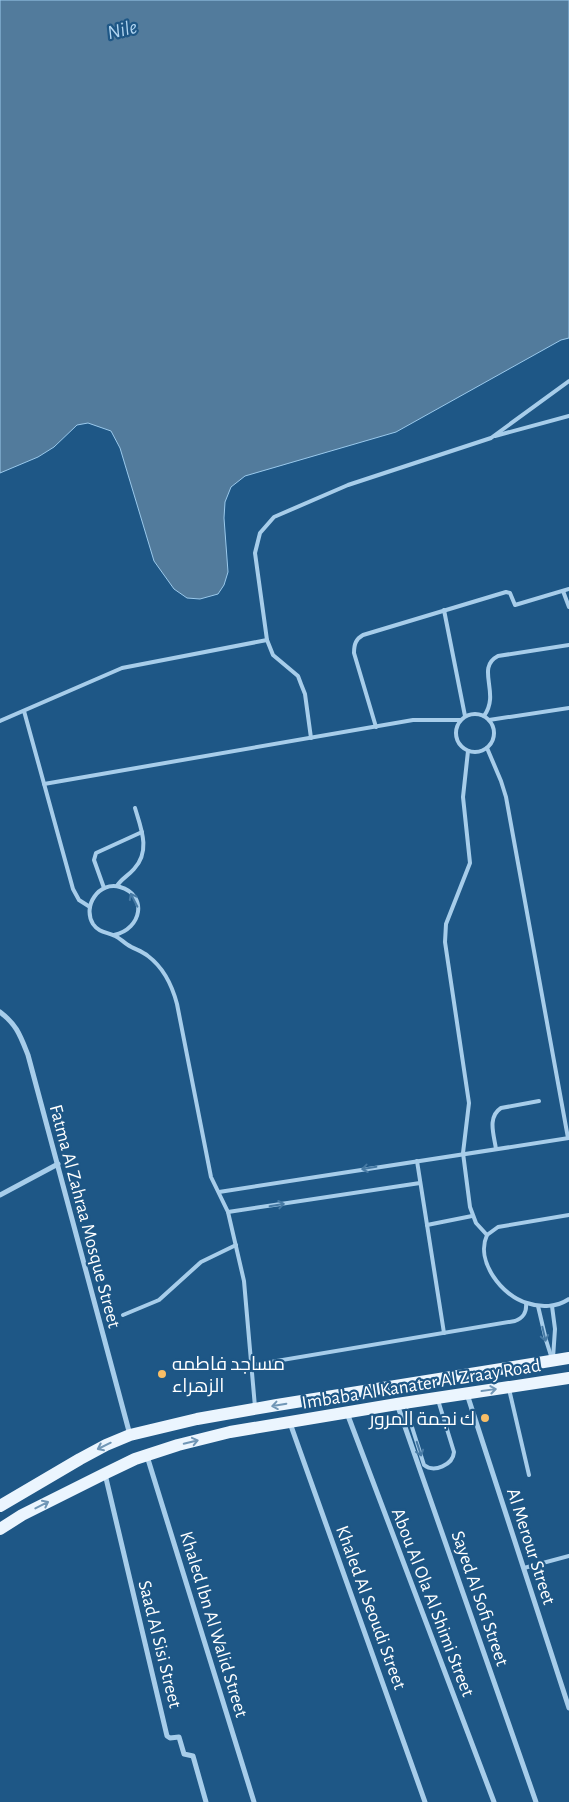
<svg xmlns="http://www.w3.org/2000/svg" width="569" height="1802" viewBox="0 0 569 1802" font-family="'Alegreya Sans',Cairo,sans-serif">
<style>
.water{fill:#527b9c;stroke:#9ac9ec}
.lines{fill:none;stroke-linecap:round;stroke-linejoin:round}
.service{stroke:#a7cdea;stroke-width:4}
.minor{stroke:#a7cdea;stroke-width:5}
.primary{stroke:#ebf5fe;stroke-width:12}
.oneway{stroke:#477aa4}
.oneway2{stroke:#7096b6}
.poi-dot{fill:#f9be66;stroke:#1e5786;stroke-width:2}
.labels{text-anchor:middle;stroke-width:4.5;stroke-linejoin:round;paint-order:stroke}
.street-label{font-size:19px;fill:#fff;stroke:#1e5786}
.poi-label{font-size:19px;fill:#fff;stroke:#1e5786;text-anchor:start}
.water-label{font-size:20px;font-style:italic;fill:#b2d6f2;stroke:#1e5786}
</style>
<rect width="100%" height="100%" fill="#1e5786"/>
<polygon class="water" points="0,0 569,0 569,338 561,340 396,432 245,476 231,487 225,502 224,518 228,572 224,585 218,594 200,599 187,598 174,589 154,561 120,448 111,431 88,423 77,425 54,447 38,457 0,473"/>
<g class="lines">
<g class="service">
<polyline points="495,436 569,416"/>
<polyline points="563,591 569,607"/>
<polyline points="444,610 465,716"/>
<polyline points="24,711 73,889 79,900 90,907"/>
<circle cx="475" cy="733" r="19"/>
<path d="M484,716C501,693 475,668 498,656L569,645"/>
<polyline points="489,720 569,708"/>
<polyline points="0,721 122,668 267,640"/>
<path d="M376,727L354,653C354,644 356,639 363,635L506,592L510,593L515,605L569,589"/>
<polyline points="311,738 305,694 301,684 298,676 273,655 267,640 255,553 260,533 274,517 348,485 491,438 569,381"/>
<polyline points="487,748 501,781 506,797 568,1138"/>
<polyline points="468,751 463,797 470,863 446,924 445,942 469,1103 463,1153 470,1207 476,1223 487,1235"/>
<polyline points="44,784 413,720 460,720"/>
<path d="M117,886C121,879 128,876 134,869C151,851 141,828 135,808"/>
<polyline points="104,888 94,860 96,853 142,832"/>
<path d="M114,935C142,929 148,895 120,887C99,881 82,906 93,924C99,933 107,932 115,936C120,938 123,942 128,945C134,949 142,951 148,956C164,968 172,985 177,1004L211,1177L228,1212L244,1281L255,1407"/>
<path d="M496,1149C494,1135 487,1117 501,1108L539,1101"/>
<polyline points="417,1161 444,1333"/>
<polyline points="219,1192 569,1138"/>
<polyline points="228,1212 420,1183"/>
<path d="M569,1215L498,1227L487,1235C475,1261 502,1296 527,1303C541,1308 557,1307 569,1299"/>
<polyline points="427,1225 472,1216"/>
<polyline points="538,1306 546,1340 552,1359"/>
<polyline points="552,1306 555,1329 553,1358"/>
<polyline points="123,1315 159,1300 201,1262 236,1245"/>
<path d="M252,1365L515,1321C523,1318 527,1313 526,1303"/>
<polyline points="509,1389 529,1475"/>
<path d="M405,1405L424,1465C434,1473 453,1465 454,1452L438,1400"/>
<polyline points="524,1568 569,1556"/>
</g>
<g class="minor">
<path d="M0,1012C17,1025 20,1035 28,1055L130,1435"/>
<polyline points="0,1195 58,1164"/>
<polyline points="467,1394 569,1708"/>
<polyline points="397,1404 536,1802"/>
<polyline points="347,1413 494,1802"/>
<polyline points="290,1423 425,1802"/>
<polyline points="147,1456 254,1802"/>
<polyline points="105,1474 167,1736 170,1738 179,1737 184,1754 193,1756 206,1802"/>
</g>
<g class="primary">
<polyline points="0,1506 80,1459 106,1445 130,1435 197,1419 277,1405 569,1358"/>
<polyline points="0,1529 22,1515 104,1474 135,1459 178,1445 230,1432 397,1404 569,1378"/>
</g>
</g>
<defs><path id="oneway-shaft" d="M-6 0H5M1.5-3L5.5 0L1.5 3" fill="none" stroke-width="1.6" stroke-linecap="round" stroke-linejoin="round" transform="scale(1.25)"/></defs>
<g class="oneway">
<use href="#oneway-shaft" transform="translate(134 900) rotate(-117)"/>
<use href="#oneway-shaft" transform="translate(369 1168) rotate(171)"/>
<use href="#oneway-shaft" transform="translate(277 1205) rotate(-9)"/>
<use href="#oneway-shaft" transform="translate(544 1334) rotate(77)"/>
<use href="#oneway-shaft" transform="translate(419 1449) rotate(72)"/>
</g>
<g class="oneway2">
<use href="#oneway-shaft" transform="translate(489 1390) rotate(-8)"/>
<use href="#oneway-shaft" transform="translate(279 1405) rotate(170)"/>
<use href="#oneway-shaft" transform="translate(191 1442) rotate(-14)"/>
<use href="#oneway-shaft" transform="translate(104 1446) rotate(154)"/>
<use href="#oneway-shaft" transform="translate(42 1505) rotate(-27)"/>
</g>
<g class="poi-dot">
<circle cx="162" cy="1374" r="5"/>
<circle cx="485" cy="1418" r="5"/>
</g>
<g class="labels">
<g class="street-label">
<text transform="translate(86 1216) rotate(75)" y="7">Fatma Al Zahraa Mosque Street</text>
<text transform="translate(421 1383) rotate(-9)" y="7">Imbaba Al Kanater Al Zraay Road</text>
<text transform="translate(532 1546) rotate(72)" y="7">Al Merour Street</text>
<text transform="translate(481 1598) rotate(71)" y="7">Sayed Al Sofi Street</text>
<text transform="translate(434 1602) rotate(69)" y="7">Abou Al Ola Al Shimi Street</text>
<text transform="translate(372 1607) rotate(70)" y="7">Khaled Al Seoudi Street</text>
<text transform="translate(215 1624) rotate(73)" y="7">Khaled Ibn Al Walid Street</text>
<text transform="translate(161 1644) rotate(76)" y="7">Saad Al Sisi Street</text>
</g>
<g class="poi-label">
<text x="172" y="1370">مساجد فاطمه<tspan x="172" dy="22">الزهراء</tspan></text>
<text x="475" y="1425" text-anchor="end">ك نجمة المرور</text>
</g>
<g class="water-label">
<text transform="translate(122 29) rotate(-13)" y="7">Nile</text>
</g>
</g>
</svg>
